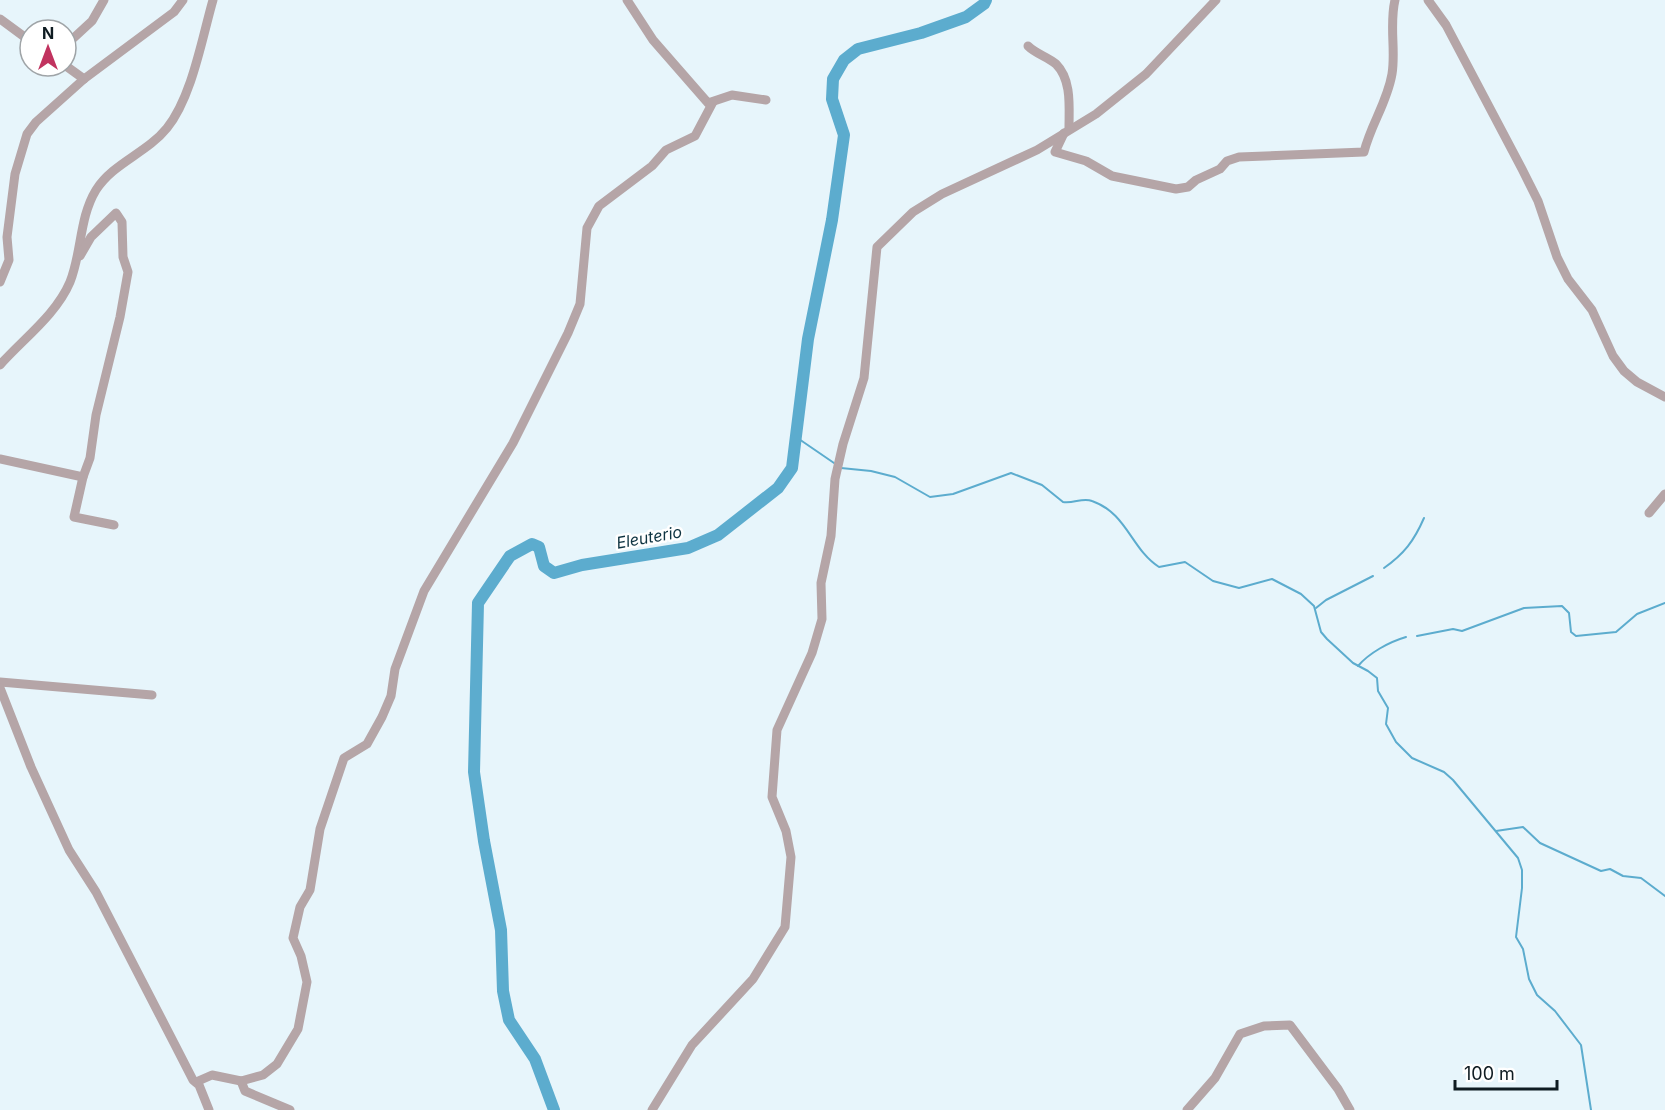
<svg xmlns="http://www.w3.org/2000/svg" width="1665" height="1110" viewBox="0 0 1665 1110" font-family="Inter,sans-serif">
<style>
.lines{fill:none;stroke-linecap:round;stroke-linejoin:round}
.stream{stroke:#5cacce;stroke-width:2}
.river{stroke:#5cacce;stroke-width:12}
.minor{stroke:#b5a5a7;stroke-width:9}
.labels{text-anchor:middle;stroke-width:5;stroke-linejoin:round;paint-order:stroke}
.water-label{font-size:16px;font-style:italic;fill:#0e3442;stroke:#fff}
</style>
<rect width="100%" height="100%" fill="#e7f5fb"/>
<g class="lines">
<g class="stream">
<polyline points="796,437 834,463"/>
<path d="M841,468L871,471L895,477L930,497L953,494L1011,473L1042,485L1063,502C1073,504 1083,497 1092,501C1127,513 1131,549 1159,567L1185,562L1213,581L1239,588L1272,579L1301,594L1314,606L1321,632L1327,639L1353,663L1368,671L1377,678L1378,691L1388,708L1386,724L1396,742L1412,758L1444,772L1453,780L1518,858L1522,870V888L1516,937L1523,949L1529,979L1537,995L1555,1011L1581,1045L1591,1110"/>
<path d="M1384,568C1404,554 1414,541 1424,518"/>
<polyline points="1316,608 1326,600 1373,576"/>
<polyline points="1417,636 1453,629 1462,631 1524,608 1562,606 1569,613 1571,632 1576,636 1616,632 1637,614 1665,603"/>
<path d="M1358,666C1369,653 1389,642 1406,637"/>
<polyline points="1496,831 1523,827 1540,843 1601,871 1610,869 1623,876 1641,878 1665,896"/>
</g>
<polyline class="river" points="554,1110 535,1059 509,1020 503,991 501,930 484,841 474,772 478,603 510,556 532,544 539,547 544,566 554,573 582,565 688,548 718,535 778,488 792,468 808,339 832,220 844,135 832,99 833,79 844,60 858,49 921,33 966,17 984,4 986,0"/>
<g class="minor">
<polyline points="627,0 653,40 708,103 732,95 766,100"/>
<polyline points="1428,0 1446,25 1522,169 1538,201 1557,257 1568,279 1592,310 1613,356 1624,371 1637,382 1665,397"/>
<polyline points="0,19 30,41"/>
<polyline points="66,45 92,21 104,0"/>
<path d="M1028,46C1036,54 1048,57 1056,64C1072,80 1069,107 1069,128"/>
<polyline points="66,66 84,79"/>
<path d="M1064,133L1055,152L1086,161L1112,176L1176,189L1188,187L1196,180L1220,169L1227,161L1239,157L1364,152C1371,124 1387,103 1392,74C1396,50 1389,25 1395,0"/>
<polyline points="0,282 9,260 7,237 15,174 27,134 36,122 84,79 174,12 183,0"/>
<path d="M0,365C23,339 56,315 70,282C82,252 79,218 96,190C113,163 147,153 167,128C192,97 202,38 213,0"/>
<polyline points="0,459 83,477 90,458 96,415 120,317 128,272 123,257 122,222 116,213 91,237 80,256"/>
<polyline points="83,477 74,517 114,525"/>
<polyline points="1649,513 1665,494"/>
<polyline points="0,682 152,695"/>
<polyline points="0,688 31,767 69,850 96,892 174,1043 193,1080 199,1085 209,1110"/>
<polyline points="241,1081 245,1091 290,1110"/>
<polyline points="196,1082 212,1075 241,1081 263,1075 277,1064 298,1029 307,982 301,956 293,938 300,907 310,890 320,829 344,758 367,744 382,717 391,696 395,669 424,591 513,443 568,333 580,304 587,228 599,206 652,166 666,150 695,136 713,102"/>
<polyline points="652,1110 692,1045 753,979 785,927 791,857 786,831 772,797 777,730 812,653 822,619 821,583 831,536 835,479 843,444 864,378 877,247 913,212 942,194 1037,150 1096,114 1146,74 1216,0"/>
<polyline points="1187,1110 1215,1078 1240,1034 1264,1026 1290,1025 1338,1089 1350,1110"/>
</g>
</g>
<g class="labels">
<g class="water-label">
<text transform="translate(649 537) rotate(-10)" y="6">Eleuterio</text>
</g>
</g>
<g transform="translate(48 48)"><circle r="28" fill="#ffffff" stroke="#9fa4a7" stroke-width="1.5"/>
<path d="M0-4.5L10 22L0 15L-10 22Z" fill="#c1335f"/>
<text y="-9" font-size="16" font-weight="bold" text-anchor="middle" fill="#0f1c22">N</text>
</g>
<path d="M1455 1080v9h102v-9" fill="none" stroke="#0f1c22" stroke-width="3"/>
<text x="1464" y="1080" font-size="18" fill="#0f1c22" stroke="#ffffff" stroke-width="4.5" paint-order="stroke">100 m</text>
</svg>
